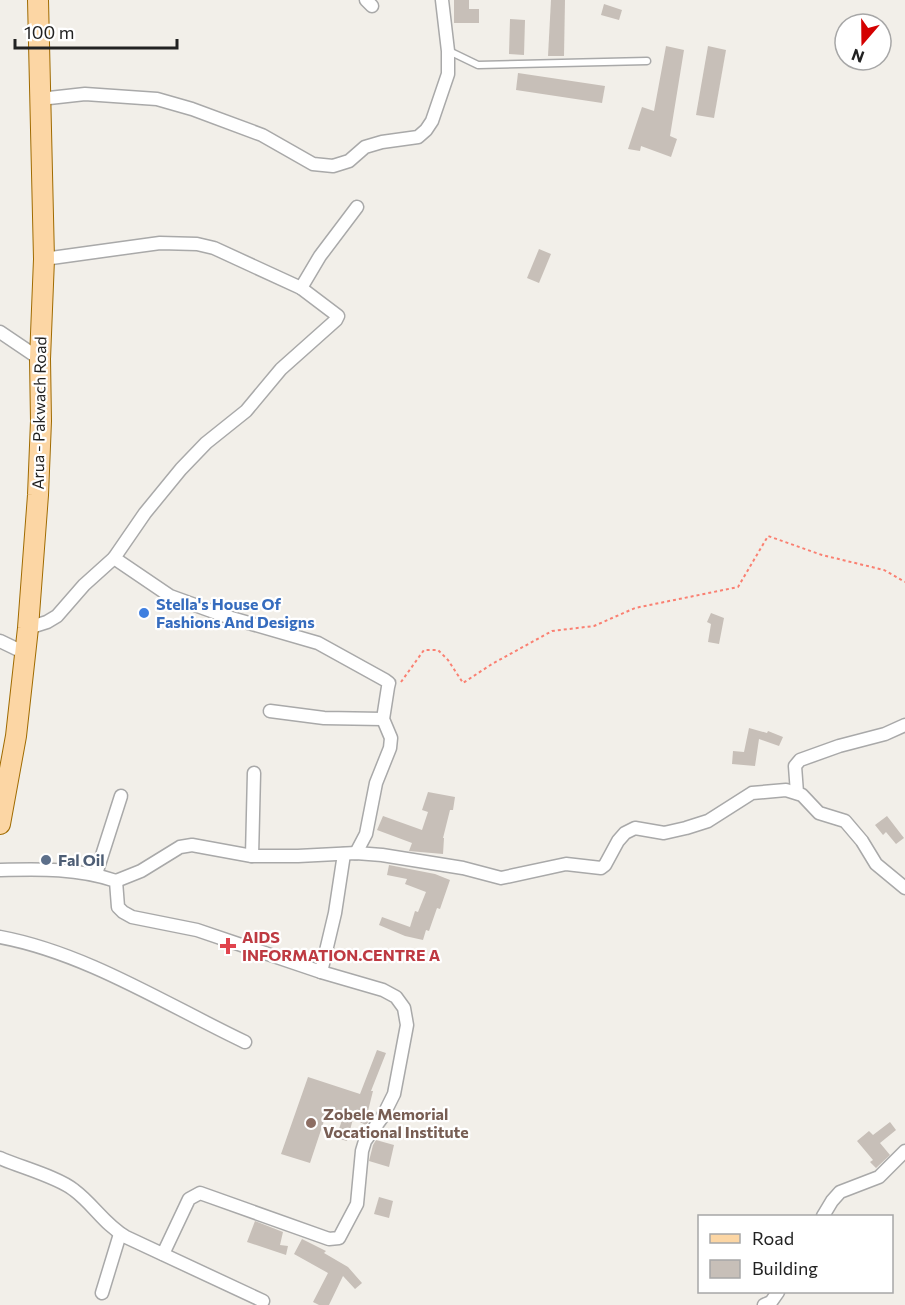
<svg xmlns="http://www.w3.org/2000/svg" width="905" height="1305" viewBox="0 0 905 1305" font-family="Commissioner,sans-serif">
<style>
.building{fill:#c7bfb8}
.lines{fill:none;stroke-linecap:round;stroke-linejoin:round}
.lane-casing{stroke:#a9a9a9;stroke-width:9}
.street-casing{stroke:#a9a9a9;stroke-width:15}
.primary-casing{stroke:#a06b00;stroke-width:22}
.path{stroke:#fa8072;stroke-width:2;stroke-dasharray:3 3;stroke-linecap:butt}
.lane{stroke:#fff;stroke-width:6}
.street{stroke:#fff;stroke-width:12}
.primary{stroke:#fcd6a4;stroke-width:20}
.shop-dot{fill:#3f7fe0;stroke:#fff;stroke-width:2}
.service-dot{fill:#5c6f8a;stroke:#fff;stroke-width:2}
.health-dot{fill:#e0444e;stroke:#fff;stroke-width:2}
.education-dot{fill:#8d6e63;stroke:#fff;stroke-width:2}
.labels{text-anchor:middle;stroke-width:4.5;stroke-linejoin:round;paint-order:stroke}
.street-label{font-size:16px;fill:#222;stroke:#fff}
.shop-label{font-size:16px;font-weight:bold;fill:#366cbe;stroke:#fff;text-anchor:start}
.service-label{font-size:16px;font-weight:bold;fill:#4e5e75;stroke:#fff;text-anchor:start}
.health-label{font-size:16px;font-weight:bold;fill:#be3a42;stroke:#fff;text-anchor:start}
.education-label{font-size:16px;font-weight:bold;fill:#785e54;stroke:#fff;text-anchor:start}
</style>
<rect width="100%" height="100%" fill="#f2efe9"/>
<g class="building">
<polygon points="454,0 469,0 469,9 479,9 479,23 454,23"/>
<polygon points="551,0 565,0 564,56 548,56"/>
<polygon points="604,4 622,10 619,20 601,15"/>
<polygon points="510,19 525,20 524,55 509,54"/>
<polygon points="666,46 684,50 670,136 677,139 671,157 641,146 640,151 628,149 642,107 654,111"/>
<polygon points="708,46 726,50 714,118 696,115"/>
<polygon points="518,73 605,86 602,103 516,90"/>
<polygon points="539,249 551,254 539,283 527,278"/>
<polygon points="711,613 724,618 719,644 708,642 711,624 707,622"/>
<polygon points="749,728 767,733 768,731 783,737 779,746 759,739 755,766 732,764 733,751 744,752"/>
<polygon points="428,792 455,797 453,810 450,810 443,838 444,838 443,854 409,851 412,843 377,830 383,816 422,830 428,812 422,810"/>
<polygon points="887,816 904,838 896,844 886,832 883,835 875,825"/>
<polygon points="389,865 435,874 450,880 440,909 437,908 429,931 426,930 423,940 405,936 379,925 382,917 410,927 415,911 418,912 426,892 405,884 407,879 387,875"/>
<polygon points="377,1050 386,1053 371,1091 373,1091 368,1111 374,1114 366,1125 353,1119 347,1141 336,1138 343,1117 327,1112 310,1163 281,1154 308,1077 360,1094"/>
<polygon points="890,1122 896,1130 880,1143 890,1155 876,1168 870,1162 873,1160 857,1141 869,1131 873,1135"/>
<polygon points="376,1140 394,1145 389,1167 369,1161 373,1145"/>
<polygon points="379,1197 393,1201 389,1218 374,1214"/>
<polygon points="255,1221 283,1232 280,1245 288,1246 286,1255 247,1242"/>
<polygon points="302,1239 326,1251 324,1253 348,1267 362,1283 355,1289 343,1276 329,1305 319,1305 313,1302 328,1273 294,1254"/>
</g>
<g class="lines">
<g class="lane-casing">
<polyline id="lane" points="449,51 478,65 647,61"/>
</g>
<g class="street-casing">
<g id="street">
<polyline points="366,0 372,6"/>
<polyline points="40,99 85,94 157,99 192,109 262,135 313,164 333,166 349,161 365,147 382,142 418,137 426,130 432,121 448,74 448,51 442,0"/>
<polyline points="44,259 160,243 197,244 214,248 301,288 338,316 336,320 281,369 246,411 206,443 181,469 145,513 114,558"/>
<polyline points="301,288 320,256 357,207"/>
<polyline points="0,332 40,359"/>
<polyline points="28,628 47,622 57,616 84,585 114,558 170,596 228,617 318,643 385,680 389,683 388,687 383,719 391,738 390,748 376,783 366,834 356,853"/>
<polyline points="0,641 25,653"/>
<polyline points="270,711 324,718 383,719"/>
<polyline points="797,793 795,766 800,760 839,746 885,734 905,725"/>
<polyline points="252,856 254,773"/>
<path d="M0,870C40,869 78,868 116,881L118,907L123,912L132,917L197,930L321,972L335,913L344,854"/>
<polyline points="96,874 121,796"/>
<polyline points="116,881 141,871 180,847 192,845 252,856 298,856 356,853 382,855 463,868 501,878 566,864 601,868 605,865 618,841 625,833 635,828 664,833 686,828 708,821 752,793 786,790 802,795 819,813 845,821 862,841 876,864 905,888"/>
<path d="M0,937C86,953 167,1005 245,1042"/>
<path d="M0,1158C20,1167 58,1177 74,1190C93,1204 105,1225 126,1237L263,1301"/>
<polyline points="823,1216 832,1201 840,1192 879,1177 905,1151"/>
<polyline points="163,1254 189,1199 200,1193 329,1239 339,1238 357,1204 362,1151 365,1141 383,1116 394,1094 407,1025 404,1008 396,997 383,990 321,972"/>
<polyline points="102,1293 120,1234"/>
<polyline points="764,1305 771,1302 778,1292"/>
</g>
</g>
<g class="primary-casing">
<polyline id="primary" points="0,824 16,736 28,628 38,495 41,421 40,359 44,259 38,0"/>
</g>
<polyline class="path" points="401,682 424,650 438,650 448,660 463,683 492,664 552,631 594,626 635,608 738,587 768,536 822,555 884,570 905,582"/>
<use href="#lane" class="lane"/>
<use href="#street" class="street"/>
<use href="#primary" class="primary"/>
</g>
<circle class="shop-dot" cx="144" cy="613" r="6"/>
<circle class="service-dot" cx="46" cy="860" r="6"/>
<path class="health-dot" d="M225 937h6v6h6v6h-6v6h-6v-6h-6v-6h6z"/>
<circle class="education-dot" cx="311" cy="1123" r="6"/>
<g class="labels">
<g class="street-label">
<text transform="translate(39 413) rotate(-89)" y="6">Arua - Pakwach Road</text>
</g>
<g class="shop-label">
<text x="156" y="610">Stella's House Of<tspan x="156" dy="18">Fashions And Designs</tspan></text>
</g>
<g class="service-label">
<text x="58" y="866">Fal Oil</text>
</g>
<g class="health-label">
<text x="242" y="943">AIDS<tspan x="242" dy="18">INFORMATION.CENTRE A</tspan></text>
</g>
<g class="education-label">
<text x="323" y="1120">Zobele Memorial<tspan x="323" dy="18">Vocational Institute</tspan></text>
</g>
</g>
<rect x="698" y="1215" width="195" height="78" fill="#ffffff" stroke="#a7a7a7" stroke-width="1.5"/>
<rect x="710" y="1234" width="30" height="9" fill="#fcd6a4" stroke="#a7a7a7" stroke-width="1.5"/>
<text x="752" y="1245" font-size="18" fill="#222222">Road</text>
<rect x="710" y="1260" width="30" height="18" fill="#c7bfb8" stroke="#a7a7a7" stroke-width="1.5"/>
<text x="752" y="1275" font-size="18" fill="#222222">Building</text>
<g transform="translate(863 42) rotate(200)"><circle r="28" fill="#ffffff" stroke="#a7a7a7" stroke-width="1.5"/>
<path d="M0-4.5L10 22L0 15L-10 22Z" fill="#d40000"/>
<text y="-9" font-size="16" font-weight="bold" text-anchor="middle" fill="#222222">N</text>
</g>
<path d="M15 39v9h162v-9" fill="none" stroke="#222222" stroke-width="3"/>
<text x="24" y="39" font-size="18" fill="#222222" stroke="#ffffff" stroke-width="4.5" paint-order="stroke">100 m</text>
</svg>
